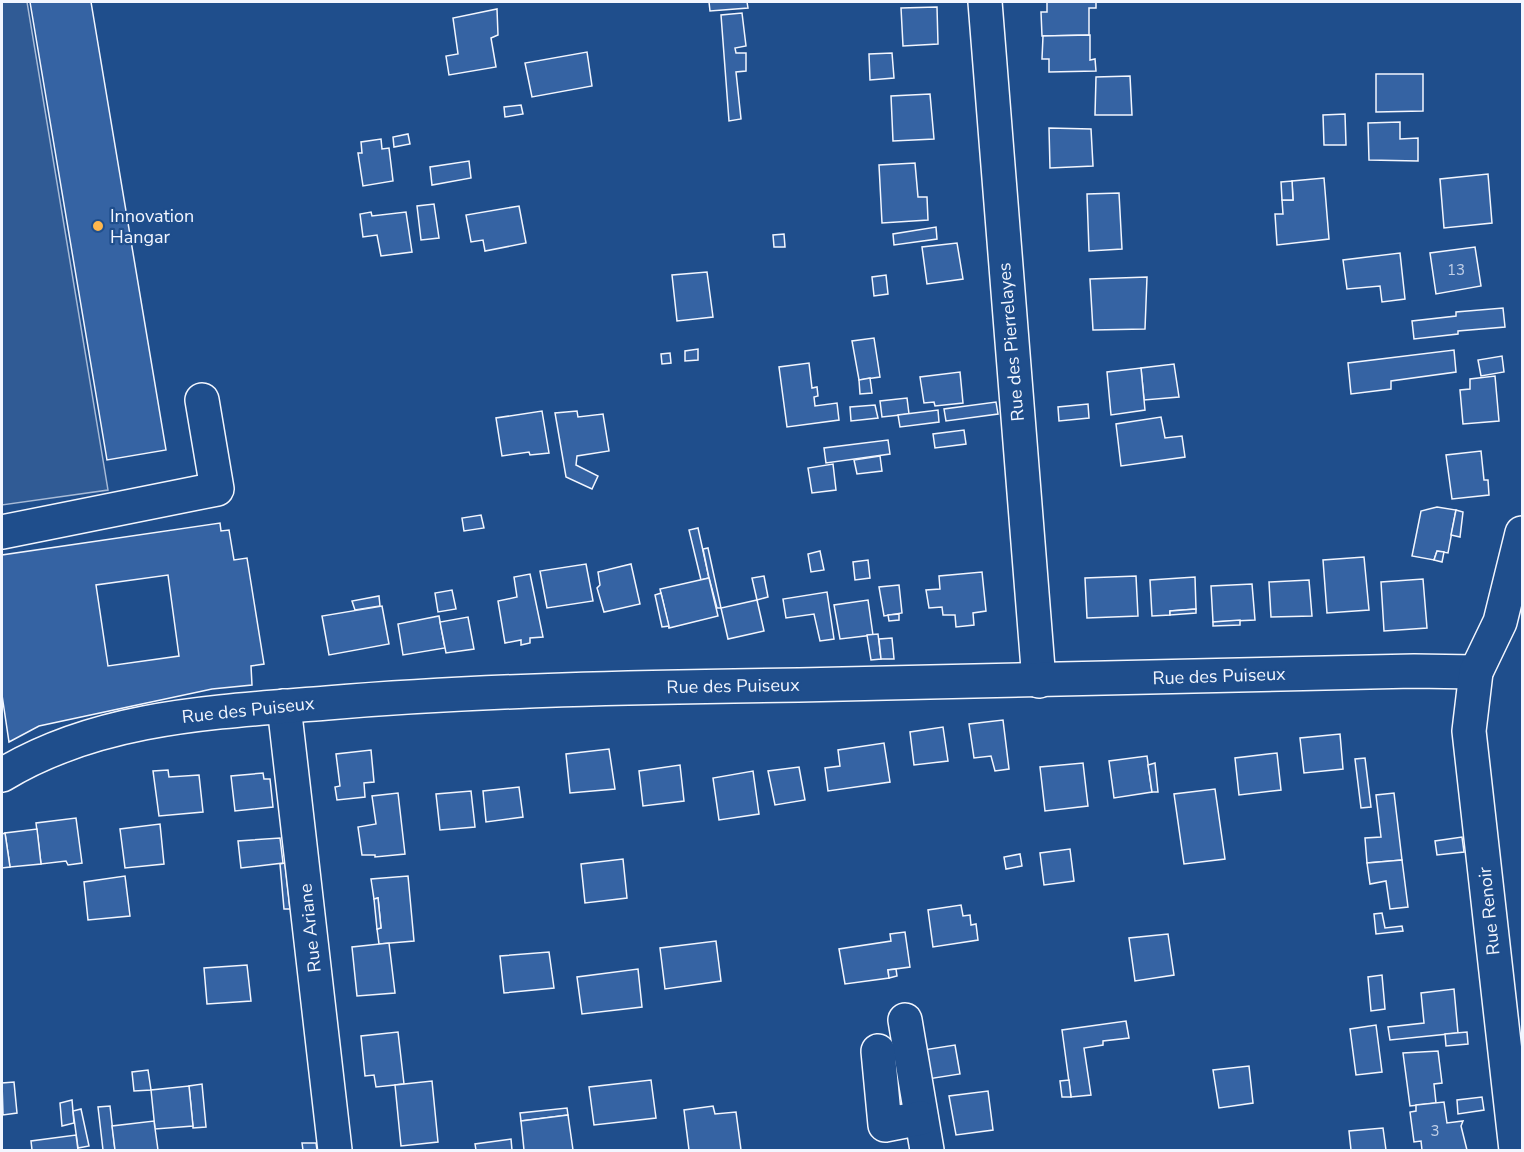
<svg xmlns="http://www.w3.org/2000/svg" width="1524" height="1152" viewBox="0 0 1524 1152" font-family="'Nunito Sans',sans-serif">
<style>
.built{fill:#305b95;stroke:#a8bbd7;stroke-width:1.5}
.building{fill:#3563a3;stroke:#f2f6ff;stroke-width:1.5;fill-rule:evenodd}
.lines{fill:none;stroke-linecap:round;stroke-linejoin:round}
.minor-casing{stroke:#f2f6ff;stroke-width:36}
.minor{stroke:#1f4e8c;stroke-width:33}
.poi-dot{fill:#ffb74d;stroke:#1f4e8c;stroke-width:2}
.labels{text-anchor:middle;stroke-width:4.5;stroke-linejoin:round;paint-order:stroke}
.number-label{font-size:15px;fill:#c3d1e8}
.poi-label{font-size:18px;fill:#f2f6ff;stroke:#1f4e8c;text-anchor:start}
.street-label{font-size:18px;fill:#f2f6ff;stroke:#1f4e8c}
</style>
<rect width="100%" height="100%" fill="#1f4e8c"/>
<polygon class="built" points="2,2 27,2 108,490 2,505"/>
<g class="building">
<polygon points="30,2 91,2 166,450 107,460"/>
<polygon points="709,2 747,2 748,8 710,11"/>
<polygon points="1047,2 1096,2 1096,8 1089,8 1089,35 1042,36 1041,12 1047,12"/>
<polygon points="937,7 938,44 903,46 901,8"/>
<polygon points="497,9 498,35 491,38 496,67 449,75 446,56 458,54 453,18"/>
<polygon points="742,13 746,46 735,48 736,53 746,53 746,71 736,72 741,119 729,121 721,15"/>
<polygon points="1090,35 1090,60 1095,59 1096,71 1049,72 1049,59 1042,59 1043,36"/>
<polygon points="587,52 592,86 532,97 525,63"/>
<polygon points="892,53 894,78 870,80 869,54"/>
<polygon points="1376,74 1423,74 1423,111 1376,112"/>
<polygon points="1130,76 1132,115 1095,115 1096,77"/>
<polygon points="930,94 934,139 893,141 891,96"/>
<polygon points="521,105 523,114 505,117 504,107"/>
<polygon points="1345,114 1346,145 1324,145 1323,115"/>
<polygon points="1400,122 1400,139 1418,138 1418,161 1369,160 1368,123"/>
<polygon points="1049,128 1091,129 1093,166 1050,168"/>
<polygon points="408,134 410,144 394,147 393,137"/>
<polygon points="381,139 382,149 389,148 393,181 363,186 358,153 362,153 361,142"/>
<polygon points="469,161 471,178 432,185 430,167"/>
<polygon points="915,163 918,197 927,197 928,220 882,223 879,165"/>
<polygon points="1488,174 1492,223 1444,228 1440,179"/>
<polygon points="1324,178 1329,239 1277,245 1275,214 1283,214 1282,200 1293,200 1292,181"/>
<polygon points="1292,181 1293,200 1282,200 1281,182"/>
<polygon points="1119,193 1122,249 1089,251 1087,194"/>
<polygon points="434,204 439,238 421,240 417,206"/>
<polygon points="519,206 526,243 485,251 483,240 471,242 466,215"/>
<polygon points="371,212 372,216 406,212 412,252 381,256 377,235 363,237 360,214"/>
<polygon points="936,227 937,239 894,245 893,234"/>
<polygon points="784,234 785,247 774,247 773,235"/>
<polygon points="957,243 963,279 927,284 922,247"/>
<polygon points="1475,247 1481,286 1436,294 1430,253"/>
<polygon points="1400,253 1405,299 1382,302 1380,286 1347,289 1343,260"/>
<polygon points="707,272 713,317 677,321 672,275"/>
<polygon points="886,275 888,294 874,296 872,277"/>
<polygon points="1147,277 1145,329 1093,330 1090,279"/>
<polygon points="1503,308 1505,327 1458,331 1458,334 1414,339 1412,321 1456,316 1456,312"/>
<polygon points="874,338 880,377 859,380 852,341"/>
<polygon points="698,349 698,360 685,361 685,351"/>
<polygon points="1454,350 1456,372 1391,381 1391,389 1351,394 1348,363"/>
<polygon points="670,353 671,363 662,364 661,354"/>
<polygon points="1502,356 1504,372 1481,376 1478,360"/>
<polygon points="809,363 812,388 817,387 818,396 814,397 815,406 837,403 839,420 787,427 779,367"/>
<polygon points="1174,364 1179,397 1144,400 1141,368"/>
<polygon points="1141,368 1145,410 1111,415 1107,372"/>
<polygon points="960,372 963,403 935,406 934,402 924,403 920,377"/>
<polygon points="1495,376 1499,421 1463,424 1460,390 1470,389 1470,379"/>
<polygon points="870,378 872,393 860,394 859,380"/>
<polygon points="907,398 909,414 882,417 880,401"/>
<polygon points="996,402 998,414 946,421 944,409"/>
<polygon points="1088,404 1089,418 1059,421 1058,407"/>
<polygon points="875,405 878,418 851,421 850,407"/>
<polygon points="938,410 939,422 900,427 898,415"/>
<polygon points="542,411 549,453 530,455 529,452 502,456 496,418"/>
<polygon points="577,411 578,417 603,414 609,451 577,456 576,465 598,476 592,489 566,477 555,413"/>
<polygon points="1161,417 1165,438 1182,436 1185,457 1121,466 1116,424"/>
<polygon points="964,430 966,444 935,448 933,434"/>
<polygon points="888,440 890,454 826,463 824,448"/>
<polygon points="1481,451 1484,480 1488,480 1489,495 1452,499 1446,455"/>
<polygon points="880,456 882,471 857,474 854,460"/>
<polygon points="833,464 836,490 812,493 808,468"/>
<polygon points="1437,507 1456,510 1448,553 1437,551 1434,560 1412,556 1421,511"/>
<polygon points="1456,510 1463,512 1460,537 1451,535"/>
<polygon points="481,515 484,528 464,531 462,518"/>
<path d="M220,523L221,531L229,530L234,560L247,558L264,664L251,666L252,685L212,689L39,726L9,742L2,695V555ZM168,575L179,656L108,666L96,585Z"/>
<polygon points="698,528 709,578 701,580 689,530"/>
<polygon points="708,548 721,608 717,608 709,578 703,549"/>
<polygon points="820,551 824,570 811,572 808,554"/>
<polygon points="1437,551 1444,552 1442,562 1434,560"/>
<polygon points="1364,557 1369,610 1327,613 1323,560"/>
<polygon points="868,560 870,578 855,580 853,562"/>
<polygon points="586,564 593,601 547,608 540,571"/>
<polygon points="631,564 640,604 604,612 597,588 600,585 598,572"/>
<polygon points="982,572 986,611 973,613 974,625 956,627 955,615 943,615 942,607 929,608 926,590 940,589 939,576"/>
<polygon points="530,574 543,637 530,638 530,643 521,645 521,640 505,643 498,601 517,597 514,577"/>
<polygon points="764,576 768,597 757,600 752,578"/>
<polygon points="1136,576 1138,616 1087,618 1085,578"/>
<polygon points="1195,577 1196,609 1170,611 1170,615 1152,616 1150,580"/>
<polygon points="709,578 718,616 669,628 660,589"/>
<polygon points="1423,579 1427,628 1384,631 1381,582"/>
<polygon points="1309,580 1312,616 1271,617 1269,582"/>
<polygon points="1252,584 1255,620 1213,622 1211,586"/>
<polygon points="899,585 902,613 884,616 879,587"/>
<polygon points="452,590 456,609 438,612 435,593"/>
<polygon points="827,592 834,639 820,641 814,614 786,618 783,599"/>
<polygon points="661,593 669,626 662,627 655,595"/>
<polygon points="379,596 380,606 355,610 352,601"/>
<polygon points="757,600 764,631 728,639 721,608"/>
<polygon points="868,600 873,635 840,639 834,605"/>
<polygon points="382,606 389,644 329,655 322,616"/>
<polygon points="1196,609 1196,613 1170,615 1170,611"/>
<polygon points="899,614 899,620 889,621 888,615"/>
<polygon points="439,616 445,648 403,655 398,624"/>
<polygon points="468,617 474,649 446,653 440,622"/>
<polygon points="1240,620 1240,625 1213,626 1213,622"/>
<polygon points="878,634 881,659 871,660 867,635"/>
<polygon points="892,638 894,659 881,659 879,639"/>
<polygon points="1003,720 1009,769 995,771 991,756 974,758 969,724"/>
<polygon points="943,727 948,761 914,765 910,732"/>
<polygon points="1340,734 1343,769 1304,773 1300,738"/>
<polygon points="884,743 890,782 828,791 825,768 840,766 838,750"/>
<polygon points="609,749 615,789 570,793 566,754"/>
<polygon points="371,750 374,782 364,783 365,797 337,800 335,787 340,786 336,754"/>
<polygon points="1277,753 1281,790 1239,795 1235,758"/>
<polygon points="1147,756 1152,792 1114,798 1109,761"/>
<polygon points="1365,758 1371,807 1361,808 1355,759"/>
<polygon points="1083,763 1088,806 1045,811 1040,767"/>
<polygon points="1155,763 1158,792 1152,792 1148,765"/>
<polygon points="680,765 684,801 643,806 639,771"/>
<polygon points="799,767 805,800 775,805 768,771"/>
<polygon points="168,770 169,777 199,775 203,812 159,816 153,771"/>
<polygon points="753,771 759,814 719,820 713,778"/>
<polygon points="263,773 264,779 270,779 273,807 235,811 231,776"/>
<polygon points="519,787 523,817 486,822 483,791"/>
<polygon points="1215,789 1225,859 1184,864 1174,794"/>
<polygon points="471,791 475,827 440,830 436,794"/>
<polygon points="398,793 405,854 375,857 375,855 362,855 358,827 376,824 372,796"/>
<polygon points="1394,793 1402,860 1367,863 1365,838 1381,837 1376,795"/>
<polygon points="76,818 82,863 68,865 66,861 41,864 36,823"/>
<polygon points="160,824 164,864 125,868 120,829"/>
<polygon points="37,829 41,864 10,867 5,833"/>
<polygon points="5,833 10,867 2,868 2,834"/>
<polygon points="1462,837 1464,852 1437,855 1435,841"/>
<polygon points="280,838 283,863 241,868 238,841"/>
<polygon points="1070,849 1074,881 1044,885 1040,853"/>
<polygon points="1020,854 1022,866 1006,869 1004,857"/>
<polygon points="623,859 627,898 585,903 581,864"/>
<polygon points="1402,860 1408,907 1390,909 1386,881 1370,884 1367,863"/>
<polygon points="285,863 290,909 284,909 280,864"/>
<polygon points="125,876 130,916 88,920 84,882"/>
<polygon points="408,876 414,941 379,944 377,929 381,928 378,898 374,899 371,879"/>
<polygon points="378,898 381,928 377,929 374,899"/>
<polygon points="961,905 963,916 970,915 971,925 976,924 978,940 933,947 928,910"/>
<polygon points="1382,913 1385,928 1402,926 1403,931 1376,934 1374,914"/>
<polygon points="905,932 910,967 888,970 889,978 845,984 839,949 891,941 890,934"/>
<polygon points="1168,934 1174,975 1135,981 1129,938"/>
<polygon points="716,941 721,981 665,989 660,948"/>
<polygon points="389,943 395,993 357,996 352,947"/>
<polygon points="549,952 554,988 504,993 500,956"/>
<polygon points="247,965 251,1001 207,1004 204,968"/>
<polygon points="638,969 642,1007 582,1014 577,977"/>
<polygon points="896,969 897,976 889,978 888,970"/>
<polygon points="1382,975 1385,1009 1371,1011 1368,977"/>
<polygon points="1454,989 1458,1033 1390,1040 1388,1027 1424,1023 1421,993"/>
<polygon points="1126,1021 1129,1038 1103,1041 1103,1045 1084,1048 1091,1095 1071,1097 1062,1030"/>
<polygon points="1376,1025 1382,1072 1356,1075 1350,1029"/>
<polygon points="398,1032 404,1084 376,1087 374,1075 365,1076 361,1036"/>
<polygon points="1467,1032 1468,1044 1446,1046 1445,1034"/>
<polygon points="955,1045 960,1074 928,1079 923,1050"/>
<polygon points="1438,1051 1442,1083 1434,1084 1436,1103 1410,1106 1403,1053"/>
<polygon points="1249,1066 1253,1103 1219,1108 1213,1070"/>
<polygon points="148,1070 151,1090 134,1091 132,1072"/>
<polygon points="651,1080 656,1118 594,1125 589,1087"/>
<polygon points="1069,1080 1071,1097 1062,1097 1060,1081"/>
<polygon points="432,1081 438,1142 401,1146 395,1085"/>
<polygon points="14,1082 17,1113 3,1115 2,1083"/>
<polygon points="202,1084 206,1127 193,1128 189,1086"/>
<polygon points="189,1086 193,1126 155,1129 151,1090"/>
<polygon points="988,1091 993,1130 956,1135 949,1096"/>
<polygon points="1482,1097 1484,1110 1458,1114 1457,1100"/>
<polygon points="72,1100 74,1123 62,1126 60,1103"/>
<polygon points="1444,1102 1447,1123 1463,1121 1461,1126 1467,1150 1422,1150 1421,1141 1414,1142 1410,1112 1416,1111 1416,1105"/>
<polygon points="110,1106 115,1150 98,1150 103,1150 98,1107"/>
<polygon points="713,1106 715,1114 736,1112 741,1150 689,1150 684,1110"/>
<polygon points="567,1108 568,1115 521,1121 520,1113"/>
<polygon points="81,1109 89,1146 78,1148 73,1111"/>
<polygon points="568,1115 573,1150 524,1150 521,1121"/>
<polygon points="154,1121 158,1150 115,1150 112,1126"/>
<polygon points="1383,1128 1386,1150 1351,1150 1349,1131"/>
<polygon points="76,1135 78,1150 32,1150 31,1141"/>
<polygon points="511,1139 512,1150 476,1150 475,1144"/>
<polygon points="302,1143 316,1143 317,1150 303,1150"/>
</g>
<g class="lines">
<g class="minor-casing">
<g id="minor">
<polyline points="985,2 1039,681"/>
<polyline points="2,532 217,489 202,400"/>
<polyline points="284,706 335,1150"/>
<path d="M2,775C99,716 216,712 327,703C484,690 641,687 799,685C1004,682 1209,677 1414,671L1476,672"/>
<polyline points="905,1020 927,1150"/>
<polyline points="878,1051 885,1125 921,1118"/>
<polyline points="1516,1150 1469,731 1476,672 1500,622 1522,533"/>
</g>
</g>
<use href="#minor" class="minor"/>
</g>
<circle class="poi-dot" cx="98" cy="226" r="6"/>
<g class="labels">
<g class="number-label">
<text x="1456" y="275">13</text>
<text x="1435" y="1136">3</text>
</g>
<g class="poi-label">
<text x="110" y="222">Innovation<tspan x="110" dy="21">Hangar</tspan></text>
</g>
<g class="street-label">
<text transform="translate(1011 342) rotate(-95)" y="6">Rue des Pierrelayes</text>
<text transform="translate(1219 676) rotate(-2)" y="6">Rue des Puiseux</text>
<text transform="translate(733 686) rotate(-1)" y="6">Rue des Puiseux</text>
<text transform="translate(248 710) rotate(-6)" y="6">Rue des Puiseux</text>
<text transform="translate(1489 911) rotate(-96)" y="6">Rue Renoir</text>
<text transform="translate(310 928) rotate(-96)" y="6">Rue Ariane</text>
</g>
</g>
<rect width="1524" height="1152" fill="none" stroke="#f2f6ff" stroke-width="6"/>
</svg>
